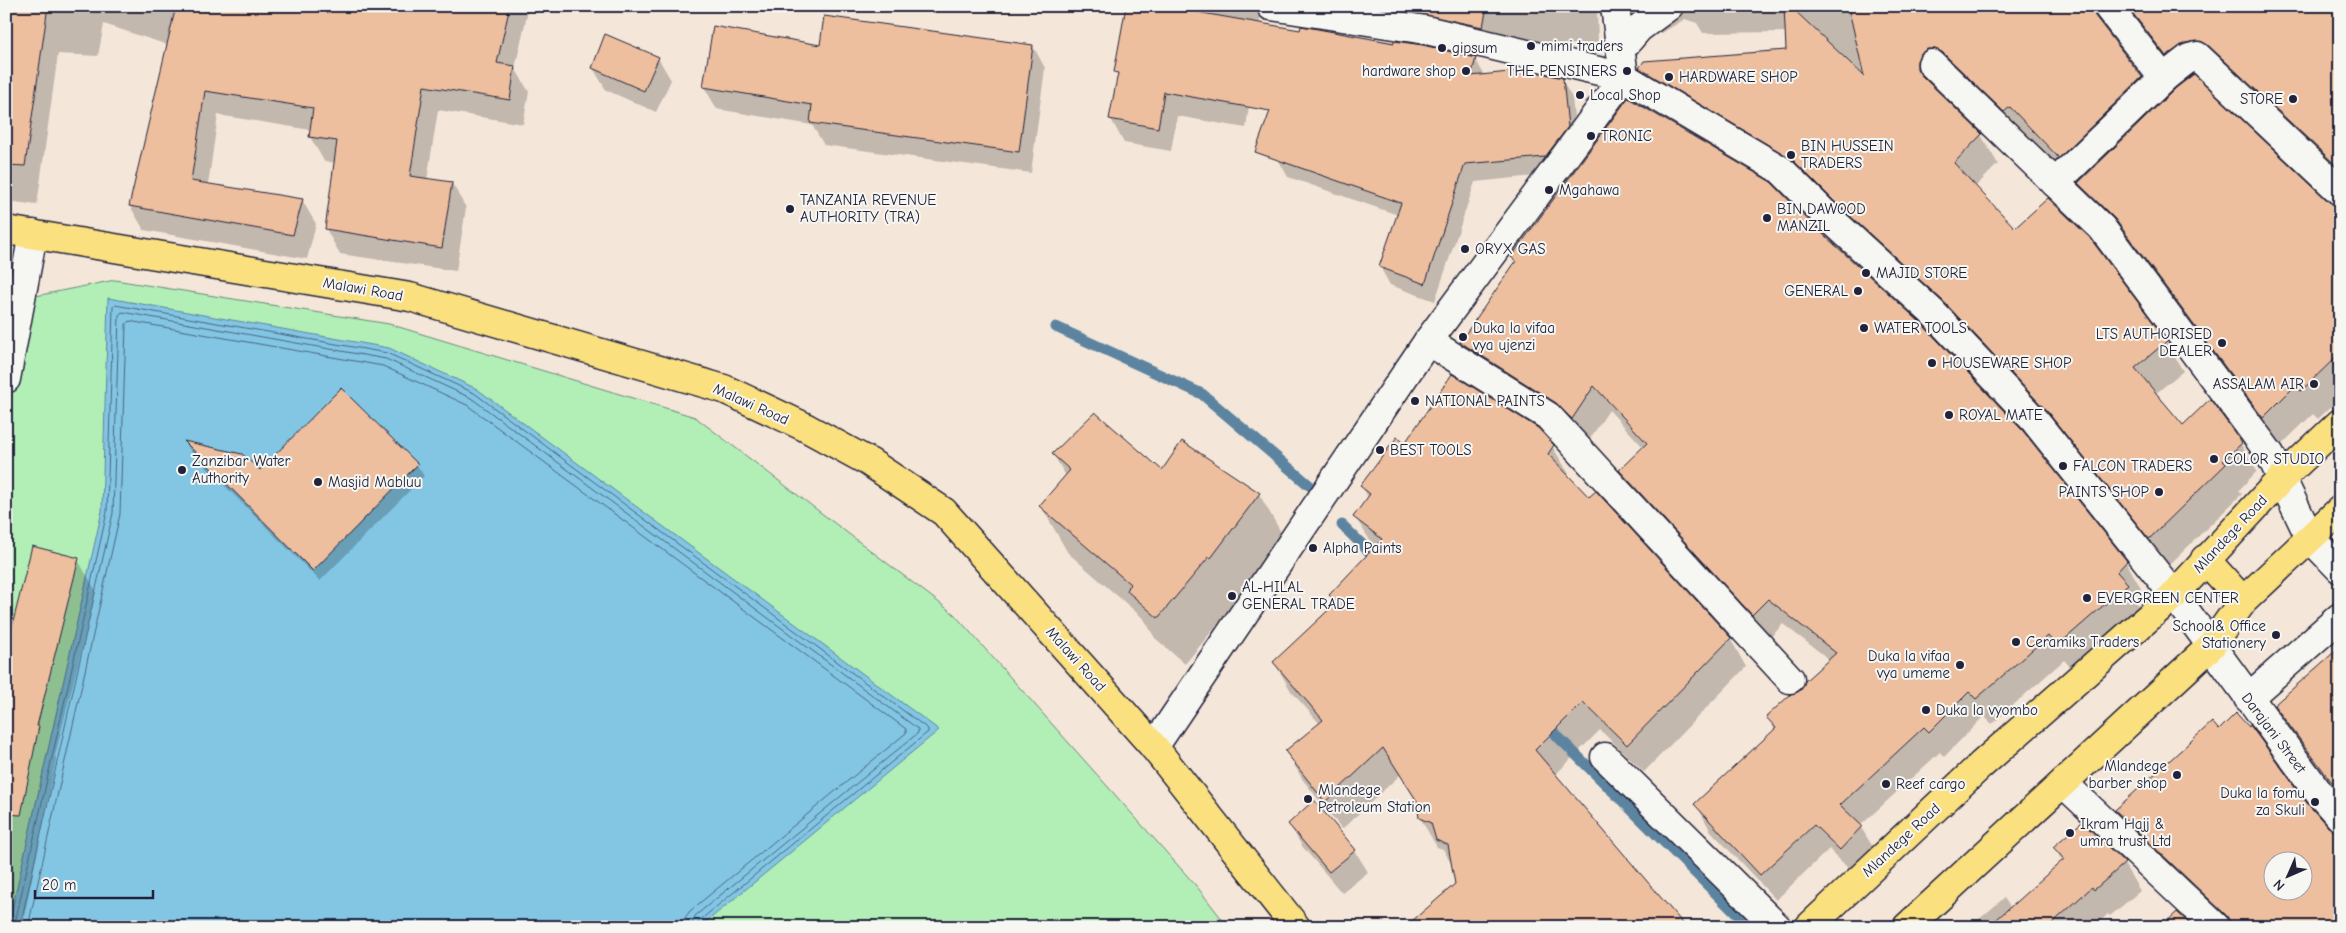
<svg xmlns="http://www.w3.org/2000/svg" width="2346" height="933" viewBox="0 0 2346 933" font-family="'Comic Neue',sans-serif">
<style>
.green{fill:#b2efb6;stroke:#6a8878}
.water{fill:#83c6e4;stroke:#5c84a0}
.shadow{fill:#0003;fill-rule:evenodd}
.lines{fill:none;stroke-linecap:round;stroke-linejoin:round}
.shore{stroke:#49647f;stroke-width:1}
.stream{stroke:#5c84a0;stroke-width:11}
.building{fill:#eebf9e;stroke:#22223b;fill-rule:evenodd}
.street-casing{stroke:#22223b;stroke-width:31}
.primary-casing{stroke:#22223b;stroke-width:31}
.street{stroke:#f6f6f2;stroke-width:28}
.primary{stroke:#fbe080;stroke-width:28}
.poi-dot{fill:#22223b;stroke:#f6f6f2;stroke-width:2}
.labels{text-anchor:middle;stroke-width:4;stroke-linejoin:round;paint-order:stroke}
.poi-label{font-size:15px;fill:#22223b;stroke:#f6f6f2;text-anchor:start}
.street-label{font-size:15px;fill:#22223b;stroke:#f6f6f2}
</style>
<rect width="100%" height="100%" fill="#f4e6d9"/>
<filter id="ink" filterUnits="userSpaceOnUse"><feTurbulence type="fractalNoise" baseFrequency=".02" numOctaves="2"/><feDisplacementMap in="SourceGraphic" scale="10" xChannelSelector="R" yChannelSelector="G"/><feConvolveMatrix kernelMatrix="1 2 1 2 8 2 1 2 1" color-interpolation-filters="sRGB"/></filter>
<g filter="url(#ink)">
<polygon class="green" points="115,280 389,324 695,417 954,614 1198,888 1228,927 6,927 6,302"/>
<polygon class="water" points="108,298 389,348 477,389 939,730 700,927 8,927 102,511"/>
<g class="shadow">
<polygon points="6,6 529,6 515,68 529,92 523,124 438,110 427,180 452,183 466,208 456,271 340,254 326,229 336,163 324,161 310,137 311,130 218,115 208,185 302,200 316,224 307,259 144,230 130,206 168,45 104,24 98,56 58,54 37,205 6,201"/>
<polygon points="1127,6 1262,6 1246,128 1177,116 1171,151 1124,143 1111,119 1119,77 1116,72"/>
<path d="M1376,6H1597L1598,44L1508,45L1504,64L1474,57L1485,76L1562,80L1572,98L1577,145L1555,174L1475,182L1435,301L1390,285L1380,267L1398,215L1288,177L1278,159L1302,28L1396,42ZM1426,9L1452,53H1449L1424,10Z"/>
<polygon points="1644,6 2098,6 2107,34 2141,78 2158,107 2183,84 2142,31 2128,6 2340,6 2340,181 2202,72 2194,77 2329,204 2340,207 2340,398 2318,419 2313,414 2280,446 2096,212 2079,183 2076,186 2027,135 2022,140 1938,82 1933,89 1981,135 1998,164 1975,187 2015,230 2089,239 2166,342 2183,371 2155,394 2183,427 2239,441 2257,471 2239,490 2242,494 2167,567 1854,232 1657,97 1640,68 1788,51 1787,32 1703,33 1697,23 1685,19 1660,34"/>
<polygon points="1033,46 1045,68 1031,173 824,145 812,125 717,109 704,87 821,47"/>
<polygon points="658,58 671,80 656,112 606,90 593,68"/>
<polygon points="1512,257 2126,562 2141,588 2133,596 2141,610 2073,670 2064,660 1992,724 1984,716 1944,757 1940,752 1860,826 1876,852 1855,875 1829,849 1776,900 1710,830 1696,804 1775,730 1768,717 1802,691 1830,660 1783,624 1768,640 1635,495 1620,470 1644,448 1609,410 1587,443 1476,368 1461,342 1516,263"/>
<polygon points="341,390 417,465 424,476 320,581 191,452 186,443 260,472"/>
<polygon points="1182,443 1259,494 1286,541 1185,664 1155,638 1144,619 1068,553 1041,506 1066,476 1053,454 1163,471"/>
<polygon points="1405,445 1552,446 1569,474 1568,476 1730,638 1746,667 1644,772 1600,730 1555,775 1456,884 1453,867 1443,849 1437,847 1420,818 1418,804 1400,775 1342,829 1303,780 1286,751 1320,724 1291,691 1274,662 1336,605 1331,595 1375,548 1355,517 1369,499 1362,486"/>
<polygon points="78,560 96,591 55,756 56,759 22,927 6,927 6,655"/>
<polygon points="2340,648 2340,799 2291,732 2275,705"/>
<path d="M2305,803L2327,828L2340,927H2226L2216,917L2200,890L2240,827L2178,881L2132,838L2116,811ZM2274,860H2304V890H2274Z"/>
<polygon points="1289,824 1355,851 1368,872 1342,893 1302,846"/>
<polygon points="2054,847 2124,864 2140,891 2110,916 2108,914 2094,927 1970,927 2004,898 2011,908 2063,862"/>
</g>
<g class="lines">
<g class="shore">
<polyline points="14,927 107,512 113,307 115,305 387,353 474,393 928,729 928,732 699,921 697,927"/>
<polyline points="20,927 113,513 119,315 122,312 386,359 471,398 918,729 918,733 695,916 691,927"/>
<polyline points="28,927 120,514 126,324 129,321 383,366 467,405 906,729 906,733 690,911 684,919 683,927"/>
</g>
<g class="stream">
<polyline points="1056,327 1202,394 1309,485"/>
<polyline points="1342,525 1380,562"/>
<polyline points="1543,722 1750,927"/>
</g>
</g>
<g class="building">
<polygon points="6,6 48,6 25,166 6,165"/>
<polygon points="176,6 510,6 497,63 515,66 510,100 424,86 410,176 452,182 442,248 325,229 337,141 309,137 313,108 205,91 191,181 303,199 293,235 129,206"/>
<polygon points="1126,6 1185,6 1185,10 1300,30 1301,26 1394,43 1394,41 1423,45 1476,58 1471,76 1528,70 1563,78 1568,127 1545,157 1465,164 1425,284 1379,267 1401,203 1255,152 1270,111 1164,92 1158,128 1109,119 1118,73 1114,72"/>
<polygon points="1394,6 1487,6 1483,27 1394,9"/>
<polygon points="1784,6 1790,6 1864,76 1848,6 2092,6 2095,16 2142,77 2059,158 2010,107 2004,112 1942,52 1935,49 1927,49 1920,54 1917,61 1917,69 1921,75 1982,134 1954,163 2015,228 2048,198 2090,238 2167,341 2135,368 2183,425 2210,399 2240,440 2242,443 2223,461 2226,464 2149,539 2046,410 1943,301 1836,203 1792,159 1639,68 1644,61 1786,50"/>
<polygon points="2127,6 2340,6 2340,169 2208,45 2200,41 2185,43 2166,56"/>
<polygon points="824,16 1033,45 1019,152 810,123 812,105 703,87 713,26 820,45"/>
<polygon points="605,34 659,57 644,91 592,68"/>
<polygon points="2194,74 2329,202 2340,206 2340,353 2301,391 2295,386 2263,418 2115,219 2078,183 2176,88"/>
<polygon points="1628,98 1771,182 1814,226 1921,323 2023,431 2127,561 2117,572 2128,584 2057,646 2048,636 1976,699 1969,692 1929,732 1924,727 1840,805 1862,826 1840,850 1814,825 1760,875 1694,804 1776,728 1766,717 1791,694 1801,690 1805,681 1836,653 1768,599 1752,615 1619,470 1647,443 1594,386 1572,419 1556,403 1460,342 1516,261 1511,257"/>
<polygon points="1452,374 1538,428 1554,445 1548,454 1589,497 1596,491 1731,638 1627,745 1583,702 1535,750 1686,927 1405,927 1455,884 1448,845 1436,840 1431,823 1419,818 1417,801 1383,748 1325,802 1285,751 1323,720 1273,662 1337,602 1329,595 1382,539 1353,517 1370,494 1360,486 1397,437 1405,443"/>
<polygon points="341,388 418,464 313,571 184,441 242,454 260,470"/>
<polygon points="1095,412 1162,470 1182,441 1260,493 1211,558 1209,557 1158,618 1127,591 1130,584 1039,506 1070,470 1052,454"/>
<polygon points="32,546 79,558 37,726 39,726 21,815 6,814 6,650"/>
<polygon points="2340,647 2340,793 2274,705"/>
<path d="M2236,713L2249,727L2250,725L2307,803L2328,827L2340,832V927H2231L2227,916L2115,810L2212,722L2219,730ZM2274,860H2304V890H2274Z"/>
<polygon points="1314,800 1356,850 1329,872 1288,824"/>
<polygon points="2082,822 2125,863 2094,890 2092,887 2048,927 1988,927 2064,859 2053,847"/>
<polygon points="2177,912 2193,927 2161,927"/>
</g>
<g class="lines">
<g class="street-casing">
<g id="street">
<polyline points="1271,6 1426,30 1624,77 1781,170 1825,214 1932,312 2035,421 2174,595 2319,793 2340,817"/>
<polyline points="2107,6 2160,74 2166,76 2189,58 2197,56 2340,191"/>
<polyline points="1621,49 1639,28 1669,6"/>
<polyline points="1932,64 2102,228 2270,454 2310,538 2340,569"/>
<polyline points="2055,183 2166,76"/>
<polyline points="1428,341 1548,416 1790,679"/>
<polyline points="6,379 33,234"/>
<polyline points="2248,698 2340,617"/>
<polyline points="1154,747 1428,341 1624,77 1615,6"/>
<polyline points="1605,757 1777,927"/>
<polyline points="2063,783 2216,927"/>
</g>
</g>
<g class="primary-casing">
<g id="primary">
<polyline points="6,230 410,297 724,389 803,426 869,462 944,512 1154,747 1296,927"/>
<polyline points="2205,559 2243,601"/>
<polyline points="1809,927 1981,765 2174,595 2282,478 2340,423"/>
<polyline points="1907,927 2210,647 2243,601 2340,510"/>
</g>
</g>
<use href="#street" class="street"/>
<use href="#primary" class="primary"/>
</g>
</g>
<g class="poi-dot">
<circle cx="1531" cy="46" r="5"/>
<circle cx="1442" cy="48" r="5"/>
<circle cx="1466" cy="71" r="5"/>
<circle cx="1627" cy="71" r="5"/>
<circle cx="1669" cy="77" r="5"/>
<circle cx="1580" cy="95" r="5"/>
<circle cx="2293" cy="99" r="5"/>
<circle cx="1591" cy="136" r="5"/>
<circle cx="1791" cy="155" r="5"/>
<circle cx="1549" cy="190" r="5"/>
<circle cx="790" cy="209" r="5"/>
<circle cx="1767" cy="218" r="5"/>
<circle cx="1465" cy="249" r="5"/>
<circle cx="1866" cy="273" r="5"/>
<circle cx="1858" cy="291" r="5"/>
<circle cx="1864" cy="328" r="5"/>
<circle cx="1463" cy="337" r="5"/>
<circle cx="2222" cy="343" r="5"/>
<circle cx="1932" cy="363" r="5"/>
<circle cx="2314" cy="384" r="5"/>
<circle cx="1415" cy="401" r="5"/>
<circle cx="1949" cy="415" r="5"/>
<circle cx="1380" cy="450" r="5"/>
<circle cx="2214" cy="459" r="5"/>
<circle cx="2063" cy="466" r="5"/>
<circle cx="182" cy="470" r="5"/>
<circle cx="318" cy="482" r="5"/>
<circle cx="2159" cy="492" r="5"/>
<circle cx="1313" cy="548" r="5"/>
<circle cx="1232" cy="596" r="5"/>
<circle cx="2087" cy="598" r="5"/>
<circle cx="2276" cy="635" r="5"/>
<circle cx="2016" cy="642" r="5"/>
<circle cx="1960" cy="665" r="5"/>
<circle cx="1926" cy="710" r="5"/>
<circle cx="2177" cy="775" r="5"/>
<circle cx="1886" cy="784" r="5"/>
<circle cx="1308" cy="799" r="5"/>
<circle cx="2315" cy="802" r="5"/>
<circle cx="2070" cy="833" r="5"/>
</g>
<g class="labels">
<g class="poi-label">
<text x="1541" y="51">mimi traders</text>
<text x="1452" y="53">gipsum</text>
<text x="1456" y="76" text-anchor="end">hardware shop</text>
<text x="1617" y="76" text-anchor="end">THE PENSINERS</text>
<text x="1679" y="82">HARDWARE SHOP</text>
<text x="1590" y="100">Local Shop</text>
<text x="2283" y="104" text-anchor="end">STORE</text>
<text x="1601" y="141">TRONIC</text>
<text x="1801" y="151">BIN HUSSEIN<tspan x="1801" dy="17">TRADERS</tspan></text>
<text x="1559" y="195">Mgahawa</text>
<text x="800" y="205">TANZANIA REVENUE<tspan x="800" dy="17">AUTHORITY (TRA)</tspan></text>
<text x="1777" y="214">BIN DAWOOD<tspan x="1777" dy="17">MANZIL</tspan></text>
<text x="1475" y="254">ORYX GAS</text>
<text x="1876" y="278">MAJID STORE</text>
<text x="1848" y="296" text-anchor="end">GENERAL</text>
<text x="1473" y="333">Duka la vifaa<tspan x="1473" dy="17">vya ujenzi</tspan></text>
<text x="1874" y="333">WATER TOOLS</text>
<text x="2212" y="339" text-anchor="end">LTS AUTHORISED<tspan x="2212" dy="17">DEALER</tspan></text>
<text x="1942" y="368">HOUSEWARE SHOP</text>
<text x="2304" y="389" text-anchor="end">ASSALAM AIR</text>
<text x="1425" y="406">NATIONAL PAINTS</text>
<text x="1959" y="420">ROYAL MATE</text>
<text x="1390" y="455">BEST TOOLS</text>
<text x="2224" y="464">COLOR STUDIO</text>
<text x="192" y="466">Zanzibar Water<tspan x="192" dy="17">Authority</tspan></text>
<text x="2073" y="471">FALCON TRADERS</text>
<text x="328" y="487">Masjid Mabluu</text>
<text x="2149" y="497" text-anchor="end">PAINTS SHOP</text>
<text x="1323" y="553">Alpha Paints</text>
<text x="1242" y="592">AL-HILAL<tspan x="1242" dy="17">GENERAL TRADE</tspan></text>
<text x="2097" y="603">EVERGREEN CENTER</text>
<text x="2266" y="631" text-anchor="end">School&amp; Office<tspan x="2266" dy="17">Stationery</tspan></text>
<text x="2026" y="647">Ceramiks Traders</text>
<text x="1950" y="661" text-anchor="end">Duka la vifaa<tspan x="1950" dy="17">vya umeme</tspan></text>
<text x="1936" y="715">Duka la vyombo</text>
<text x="2167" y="771" text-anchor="end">Mlandege<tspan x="2167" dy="17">barber shop</tspan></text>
<text x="1896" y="789">Reef cargo</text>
<text x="1318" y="795">Mlandege<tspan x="1318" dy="17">Petroleum Station</tspan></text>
<text x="2305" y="798" text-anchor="end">Duka la fomu<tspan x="2305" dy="17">za Skuli</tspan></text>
<text x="2080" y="829">Ikram Hajj &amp;<tspan x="2080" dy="17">umra trust Ltd</tspan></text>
</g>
<g class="street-label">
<text transform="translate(363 289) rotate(10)" y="5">Malawi Road</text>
<text transform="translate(751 404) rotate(24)" y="5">Malawi Road</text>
<text transform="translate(2230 534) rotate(-47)" y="5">Mlandege Road</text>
<text transform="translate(1076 659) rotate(48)" y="5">Malawi Road</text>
<text transform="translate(2274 733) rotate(53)" y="5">Darajani Street</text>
<text transform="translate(1901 840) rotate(-43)" y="5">Mlandege Road</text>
</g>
</g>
<rect width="2346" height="933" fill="none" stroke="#f6f6f2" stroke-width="25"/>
<rect x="12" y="12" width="2321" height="908" fill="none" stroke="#22223b" stroke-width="2" filter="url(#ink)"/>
<g transform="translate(2288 876) rotate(225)"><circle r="24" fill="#f6f6f2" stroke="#a1a1a9"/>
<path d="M0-4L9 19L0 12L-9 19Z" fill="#22223b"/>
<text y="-8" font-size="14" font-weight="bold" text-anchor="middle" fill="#22223b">N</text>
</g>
<path d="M35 890v8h118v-8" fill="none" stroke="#22223b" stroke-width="2.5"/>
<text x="42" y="890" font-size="15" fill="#22223b" stroke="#f6f6f2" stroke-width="4" paint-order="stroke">20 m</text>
</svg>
